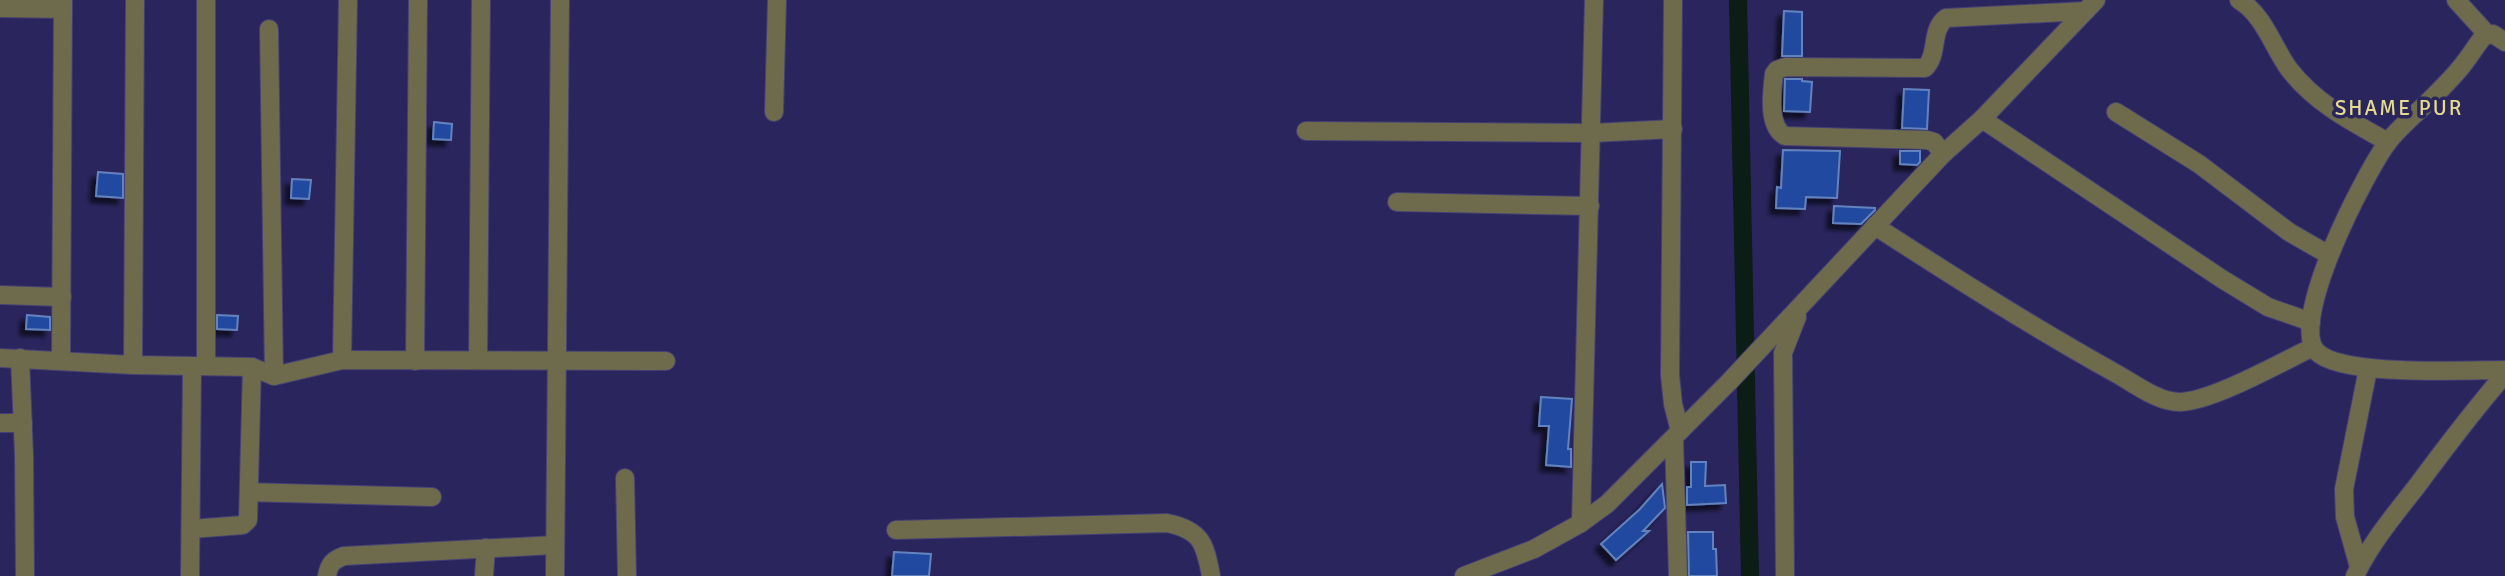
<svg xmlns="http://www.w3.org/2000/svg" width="2505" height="576" viewBox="0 0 2505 576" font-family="Signika,sans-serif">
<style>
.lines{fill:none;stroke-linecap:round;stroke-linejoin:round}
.canal{stroke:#0b1d15;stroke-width:18}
.building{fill:#214aa0;stroke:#6483be;stroke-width:2;filter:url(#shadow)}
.minor-casing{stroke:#454175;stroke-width:20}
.minor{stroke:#6e6b4d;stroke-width:18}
.labels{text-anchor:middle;stroke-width:7;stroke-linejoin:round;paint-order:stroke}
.quarter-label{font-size:21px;letter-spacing:2px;fill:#e4db8c;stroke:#2a255d}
</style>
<defs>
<filter id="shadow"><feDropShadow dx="-6" dy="6" stdDeviation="2" flood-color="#0009"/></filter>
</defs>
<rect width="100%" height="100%" fill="#2a255d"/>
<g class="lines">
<polyline class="canal" points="1738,0 1750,576"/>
</g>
<g class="building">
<polygon points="1784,11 1802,12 1802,56 1782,56"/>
<polygon points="1785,79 1802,79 1802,81 1812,82 1810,112 1784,111"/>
<polygon points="1904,89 1929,90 1927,129 1902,128"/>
<polygon points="434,122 452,124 451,140 433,139"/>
<polygon points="1783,150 1840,151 1837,198 1806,197 1805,209 1776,208 1777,187 1781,188"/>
<polygon points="1900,151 1920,151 1920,162 1917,165 1900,164"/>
<polygon points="98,172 123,174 123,198 96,196"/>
<polygon points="292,179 311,180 309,199 291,198"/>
<polygon points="1834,206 1875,208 1875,210 1861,224 1833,223"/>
<polygon points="27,315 50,317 50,330 26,329"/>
<polygon points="217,315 238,316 237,330 217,329"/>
<polygon points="1541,397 1572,399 1568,449 1571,449 1571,467 1546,465 1549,426 1539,426"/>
<polygon points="1691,462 1706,462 1705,486 1725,485 1726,503 1687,505 1687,487 1691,487"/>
<polygon points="1662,484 1665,508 1643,531 1649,531 1616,560 1601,544 1640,509"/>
<polygon points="1688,532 1713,532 1713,549 1716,549 1717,576 1689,576"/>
<polygon points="894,552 931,554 929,576 892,576"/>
</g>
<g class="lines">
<g class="minor-casing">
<g id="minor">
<polyline points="206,0 206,366"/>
<polyline points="1673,0 1670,375 1673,404 1680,431"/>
<path d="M2239,0C2264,15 2273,47 2289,69C2315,103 2352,122 2388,142"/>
<polyline points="2456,0 2487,34"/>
<polyline points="0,8 63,9"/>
<polyline points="269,29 274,376"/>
<path d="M2505,42L2493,34L2484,36C2477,44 2472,53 2465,62C2457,73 2447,83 2437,93C2421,110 2402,124 2388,142C2366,171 2287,323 2317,352C2342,377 2466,370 2505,370"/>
<polyline points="774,112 777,0"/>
<polyline points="2116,112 2199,164 2289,232 2329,255"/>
<polyline points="1982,119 2222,279 2268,307 2311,322"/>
<polyline points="1306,131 1592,133 1673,129"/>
<path d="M1943,154L1934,142L1927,140L1785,136C1767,126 1772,92 1774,74L1777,70L1785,67L1925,68C1939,54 1930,30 1946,18L2085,11"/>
<polyline points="1397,202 1590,206"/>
<path d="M1875,226C1954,277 2034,328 2117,374C2135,384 2158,402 2179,402C2211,402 2282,362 2313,347"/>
<polyline points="0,295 62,297"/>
<polyline points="0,358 133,365 252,367 274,376 342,360 666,361"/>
<polyline points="20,358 24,455 25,576"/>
<polyline points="61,360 63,0"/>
<polyline points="342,360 348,0"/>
<polyline points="478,360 481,0"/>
<polyline points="415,361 418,0"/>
<polyline points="133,365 135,0"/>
<polyline points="0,423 23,423"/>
<polyline points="1674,439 1678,576"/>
<polyline points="625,478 627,576"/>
<polyline points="249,492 432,497"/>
<polyline points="1581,523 1594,0"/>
<polyline points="191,529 243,525 248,520 252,367"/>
<path d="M896,530L1167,523C1201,530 1205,543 1211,576"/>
<polyline points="2359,567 2345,517 2344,489 2368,369"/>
<polyline points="190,576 192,366"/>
<path d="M327,576C329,564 333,560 344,556L555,545"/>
<polyline points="484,576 486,548"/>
<polyline points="555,576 560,0"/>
<polyline points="1464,576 1534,549 1581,523 1607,504 1729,382 1943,154 1982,119 2096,0"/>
<polyline points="1785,576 1783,353 1797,317"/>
<path d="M2355,576C2370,544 2395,514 2417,486C2445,448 2474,410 2505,374"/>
</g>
</g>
<use href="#minor" class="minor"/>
</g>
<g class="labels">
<g class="quarter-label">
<text x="2399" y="115">SHAME PUR</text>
</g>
</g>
</svg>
